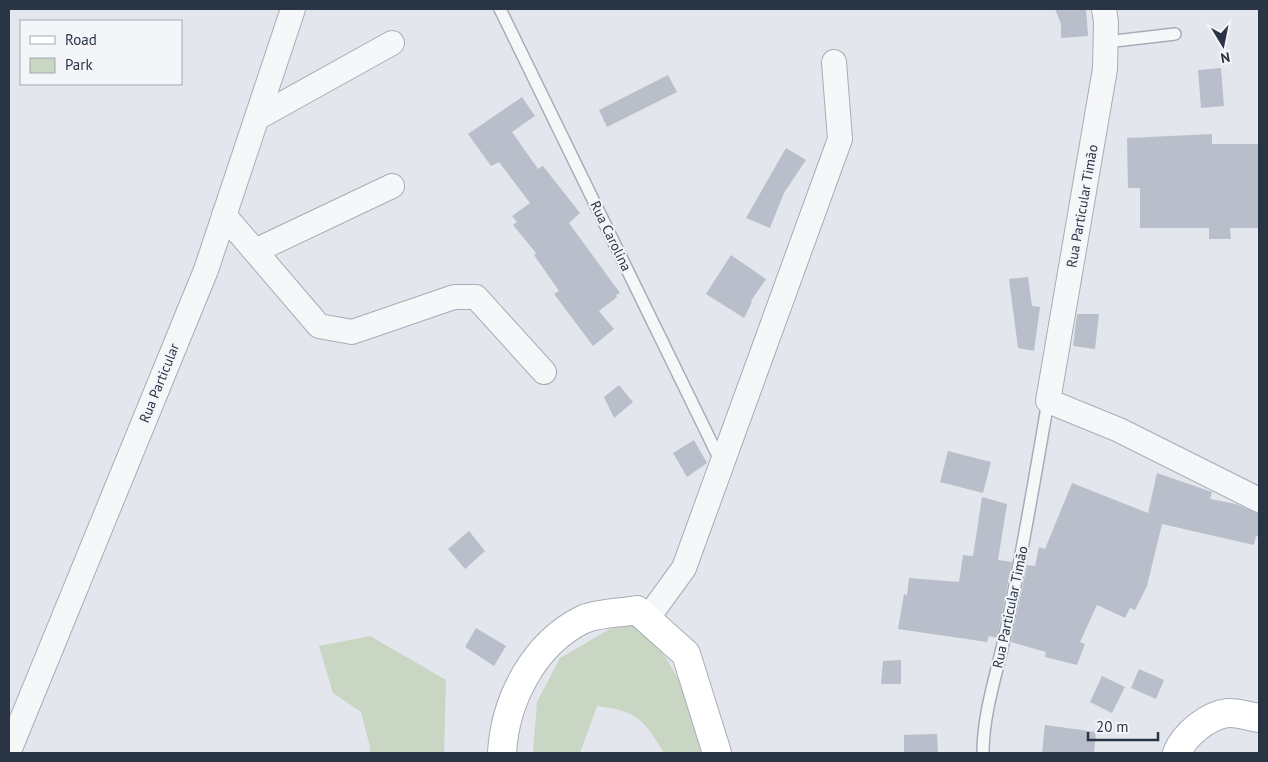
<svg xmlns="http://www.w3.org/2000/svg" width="1268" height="762" viewBox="0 0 1268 762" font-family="'PT Sans',sans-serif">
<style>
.green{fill:#c8d6c3}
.building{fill:#b9bfca}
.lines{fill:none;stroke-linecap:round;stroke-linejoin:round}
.lane-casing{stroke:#a7adb7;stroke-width:14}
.street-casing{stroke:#a7adb7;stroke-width:26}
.secondary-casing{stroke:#a7adb7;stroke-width:30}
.lane{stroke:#f6f7f9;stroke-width:11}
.street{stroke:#f6f7f9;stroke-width:24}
.secondary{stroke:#fff;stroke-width:28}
.labels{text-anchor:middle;stroke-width:4;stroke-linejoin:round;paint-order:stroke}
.street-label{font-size:14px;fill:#293445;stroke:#f3f5f9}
</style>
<rect width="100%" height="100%" fill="#e3e6ec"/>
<g class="green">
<path d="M640,623L668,661L689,699L705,750L695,753H664C644,720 638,711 597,706L580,753H533L537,702L560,658L610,629Z"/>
<polygon points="370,636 446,680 444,753 369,753 370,747 361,712 333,693 319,646"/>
</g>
<g class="building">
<polygon points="1055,9 1086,9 1088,36 1061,38 1061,24"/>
<polygon points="1221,68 1224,106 1201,108 1198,70"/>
<polygon points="668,75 677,92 607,127 599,110"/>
<polygon points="522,97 535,116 512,132 538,169 543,166 580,213 569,223 620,293 616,295 617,297 599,311 614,329 593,346 554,294 559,291 534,255 536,253 513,225 517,222 512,216 530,203 499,162 491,166 468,134"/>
<polygon points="1212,134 1212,144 1259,144 1259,228 1230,228 1231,239 1209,239 1209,228 1140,228 1140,188 1128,188 1127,138"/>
<polygon points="786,148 806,160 784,193 770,228 746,218"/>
<polygon points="731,255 766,279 751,301 752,302 744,318 706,294"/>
<polygon points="1028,277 1032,306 1040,307 1034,351 1018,348 1009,279"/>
<polygon points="1077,314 1099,314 1095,349 1073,346"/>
<polygon points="619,385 633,402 614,418 604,397"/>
<polygon points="694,440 707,463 687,477 673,453"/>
<polygon points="948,451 991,462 983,493 940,482"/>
<polygon points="1157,473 1212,492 1210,499 1236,504 1259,514 1259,537 1256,536 1254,545 1162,524 1147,586 1135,610 1130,608 1125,618 1097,605 1080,642 1085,644 1077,665 1045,657 1046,652 1011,642 1027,565 1035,566 1039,547 1045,549 1072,483 1148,513"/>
<polygon points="982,497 1007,504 998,560 1012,562 997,638 989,636 987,642 898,629 904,594 907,595 909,578 959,582 963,555 973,556"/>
<polygon points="469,531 485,551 465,569 448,549"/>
<polygon points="476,628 506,646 494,666 465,647"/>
<polygon points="901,660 901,684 881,684 883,661"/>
<polygon points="1139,669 1164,680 1156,699 1131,688"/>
<polygon points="1102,676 1125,687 1112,713 1090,702"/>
<polygon points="1045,725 1096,732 1094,753 1042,753"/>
<polygon points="937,734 938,753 904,753 904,735"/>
</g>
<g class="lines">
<g class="lane-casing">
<g id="lane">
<polyline points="500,9 721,462"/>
<polyline points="1106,42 1175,34"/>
<path d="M983,753C983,711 998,671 1006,630C1022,554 1035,478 1048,401"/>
</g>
</g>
<g class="street-casing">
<g id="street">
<polyline points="1104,9 1106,22 1105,69 1048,401 1119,430 1259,500"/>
<polyline points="257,118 392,43"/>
<polyline points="224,215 319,326 352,332 454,297 476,297 544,372"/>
<polyline points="255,251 392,186"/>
<polyline points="647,619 684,568 840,139 834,62"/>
<polyline points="9,751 206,270 293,9"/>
</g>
</g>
<g class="secondary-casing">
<g id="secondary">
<path d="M502,753C505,700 534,643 584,619C599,613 621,613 637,610L686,654L717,753"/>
<path d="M1177,753C1184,735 1208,715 1228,713C1237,712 1250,717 1259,718"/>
</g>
</g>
<use href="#lane" class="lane"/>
<use href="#street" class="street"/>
<use href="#secondary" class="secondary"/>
</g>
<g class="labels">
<g class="street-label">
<text transform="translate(1082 206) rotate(-80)" y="5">Rua Particular Timão</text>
<text transform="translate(611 236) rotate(64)" y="5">Rua Carolina</text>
<text transform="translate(159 383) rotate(-68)" y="5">Rua Particular</text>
<text transform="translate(1010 607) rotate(-78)" y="5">Rua Particular Timão</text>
</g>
</g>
<rect width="1268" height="762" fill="none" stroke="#293445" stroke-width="20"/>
<rect x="20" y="20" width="162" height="65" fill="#f3f5f9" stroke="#a2a8b1"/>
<rect x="30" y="36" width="25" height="8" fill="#ffffff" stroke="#a2a8b1"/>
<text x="65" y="45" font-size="15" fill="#293445">Road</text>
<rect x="30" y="58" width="25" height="15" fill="#c8d6c3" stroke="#a2a8b1"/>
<text x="65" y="70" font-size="15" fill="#293445">Park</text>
<g transform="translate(1223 45) rotate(170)" stroke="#f3f5f9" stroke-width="4" paint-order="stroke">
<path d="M0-4L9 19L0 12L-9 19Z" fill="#293445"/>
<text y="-8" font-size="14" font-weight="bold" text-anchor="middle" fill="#293445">N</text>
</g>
<path d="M1088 732v8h70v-8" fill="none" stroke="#293445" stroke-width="2.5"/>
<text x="1096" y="732" font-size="15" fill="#293445" stroke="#f3f5f9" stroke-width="4" paint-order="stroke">20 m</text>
</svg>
